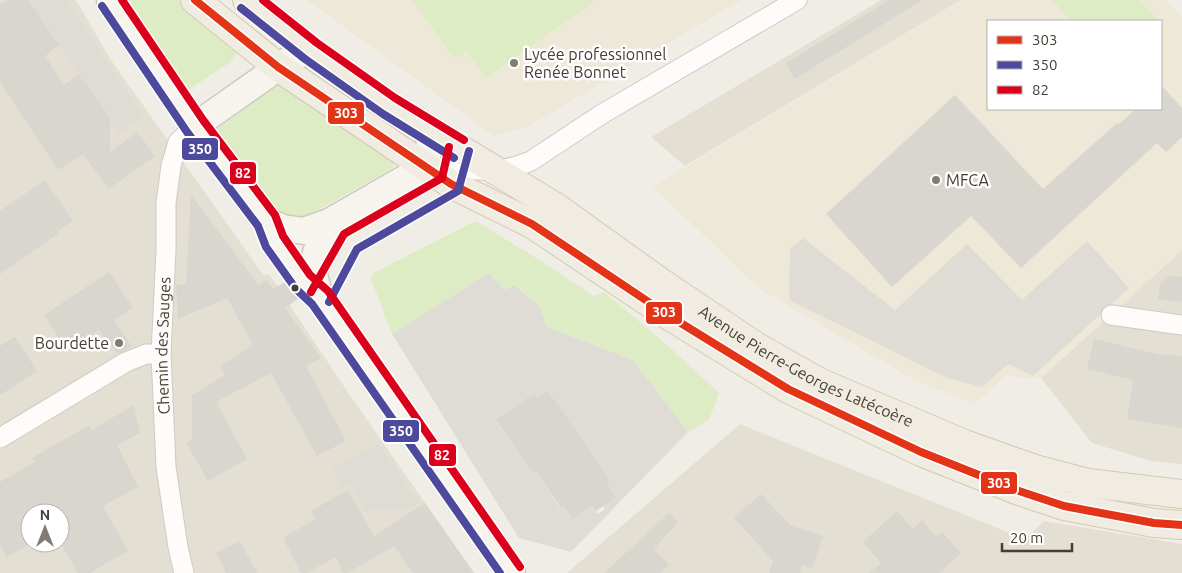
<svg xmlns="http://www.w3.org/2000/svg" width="1182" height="573" viewBox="0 0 1182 573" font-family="Ubuntu,sans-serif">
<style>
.residential{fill:#e4dfd3;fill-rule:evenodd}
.education{fill:#eee8d8;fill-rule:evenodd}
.green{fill:#ddecc4}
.parking{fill:#dfdcd6;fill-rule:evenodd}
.building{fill:#d9d6cf}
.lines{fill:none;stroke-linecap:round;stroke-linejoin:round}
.minor-casing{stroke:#cecac4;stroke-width:21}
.secondary-casing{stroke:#cfcabd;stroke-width:29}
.primary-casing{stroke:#d3c9b2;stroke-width:30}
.minor{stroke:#fdfcfb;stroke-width:19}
.secondary{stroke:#f6f4ed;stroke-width:26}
.primary{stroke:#f1ece2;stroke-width:28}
.bus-1-casing{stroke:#fff;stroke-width:11}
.bus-2-casing{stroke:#fff;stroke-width:11}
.bus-3-casing{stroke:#fff;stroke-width:11}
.bus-1{stroke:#e43417;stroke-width:8}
.bus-2{stroke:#4d499d;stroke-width:8}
.bus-3{stroke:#db001b;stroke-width:8}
.poi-dot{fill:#817b72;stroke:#fff;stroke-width:2}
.bus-dot{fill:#453e33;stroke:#fff;stroke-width:2}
.labels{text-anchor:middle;stroke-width:5;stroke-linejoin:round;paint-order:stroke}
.poi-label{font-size:16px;fill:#453e33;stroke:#fff;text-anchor:start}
.street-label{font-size:16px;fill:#453e33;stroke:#fff}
.line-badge{stroke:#fff;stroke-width:2}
.badge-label{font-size:14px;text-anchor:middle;font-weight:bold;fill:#fff}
</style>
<rect width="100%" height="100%" fill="#f0ede6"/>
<g class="residential">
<path d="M0,0H76L111,60L264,276L269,274L349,394L474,573H0ZM30,513H60V543H30Z"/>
<polygon points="881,0 961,0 685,166 651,137"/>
<polygon points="1182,250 1182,464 1151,461 1092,443 1041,378"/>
<polygon points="740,424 1025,539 1044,521 1182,544 1182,573 567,573"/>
</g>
<g class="education">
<polygon points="307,0 741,0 529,126 494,136"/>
<path d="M961,0H1167L1182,18V250L1041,378L1028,379L1007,375L975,404L914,380L761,290L653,187ZM988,21H1161V109H988Z"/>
</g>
<g class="green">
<polygon points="115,0 178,0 239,50 230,62 181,95"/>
<polygon points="412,0 594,0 595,1 486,78 467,51 455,59"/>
<polygon points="1052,0 1139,0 1159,21 1072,21"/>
<polygon points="280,83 394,162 393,168 298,221 276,214 217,130 217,124"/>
<polygon points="476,221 541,261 594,296 604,292 665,343 719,393 709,420 688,432 633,360 547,327 539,306 516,285 504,290 489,273 392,334 371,279 373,273"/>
</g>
<g class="parking">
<polygon points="30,0 66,0 143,116 119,133"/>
<polygon points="803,238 895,310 967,244 1022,300 1087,241 1129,288 1033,376 1008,364 982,387 947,378 789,300 790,249"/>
<path d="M489,273L504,290L515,285L539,306L547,327L633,360L688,432L571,552L519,538L392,334ZM548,390L611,481L607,484L616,497L603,506L605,509L598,514L592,506L573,520L564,506L560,508L536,472L531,471L496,421L534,394L537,397Z"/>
<polygon points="379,444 419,502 408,508 365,511 350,484 342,488 331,468"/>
</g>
<g class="building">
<polygon points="8,0 28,0 36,10 59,45 45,56 64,85 79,75 106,112 110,121 110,152 137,132 155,156 110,188 110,190 83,154 58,170 0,82 0,5"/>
<polygon points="889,0 922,0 795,79 786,63"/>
<polygon points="1161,85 1182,108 1182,137 1166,152 1157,143 1021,268 971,216 892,287 826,214 955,95 1043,189 1117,123 1119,124 1136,109 1161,109"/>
<polygon points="45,180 73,221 57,231 59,233 0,274 0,211"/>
<polygon points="191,195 258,285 267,280 273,289 285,282 299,298 285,308 321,358 306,366 346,441 317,456 271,373 216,402 247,459 208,481 186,443 192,440 192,395 225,375 220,366 253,345 227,298 178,319 176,285 186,284"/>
<polygon points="109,272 133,308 114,320 132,347 117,354 99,330 67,350 44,315"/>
<polygon points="1170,275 1182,277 1182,302 1158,299 1160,283"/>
<polygon points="15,337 37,371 0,395 0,346"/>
<polygon points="1094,339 1165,356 1165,354 1182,356 1182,428 1127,419 1133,380 1087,369"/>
<polygon points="548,390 611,481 607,484 616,497 596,511 592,506 573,520 564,506 561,508 536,472 531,471 496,420 534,393 537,397"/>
<polygon points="134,405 140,433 117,445 138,487 103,506 128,551 90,573 78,573 60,542 60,513 30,513 31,543 7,557 0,545 0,482 35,462 32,458 89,425 92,430"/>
<polygon points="348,490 374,536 425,503 474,573 413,573 394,546 347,573 343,573 336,557 307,573 301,573 283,538 315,519 311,511"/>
<polygon points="761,494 790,525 823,536 812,569 802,565 800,573 769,573 773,561 734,518"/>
<polygon points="897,511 913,529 922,520 936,537 942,532 961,553 939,573 869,573 881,563 863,542"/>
<polygon points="669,513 678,522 654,549 669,565 660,573 604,573"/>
<polygon points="240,541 257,573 226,573 216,553"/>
</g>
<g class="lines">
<g class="minor-casing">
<g id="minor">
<polyline points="428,167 496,171 517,166 531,161 602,114 797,0"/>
<polyline points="1111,315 1182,325"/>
<polyline points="0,438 126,362 146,354 161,354"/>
<path id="s1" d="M184,573L178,547L166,467L161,354L166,250V203L171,166L178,142L195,126"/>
</g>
</g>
<g class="secondary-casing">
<g id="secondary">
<polyline points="110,0 195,126 267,221 274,241 303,282 320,297 512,573"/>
<polyline points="195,126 266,76 278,67 293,57 311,51"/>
<polyline points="267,221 283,228 304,231 329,222 425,167 432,132"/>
<polyline points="320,297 312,268 318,246 329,222"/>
</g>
</g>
<g class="primary-casing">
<g id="primary">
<polyline points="195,0 278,67 451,184 532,224 671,317 788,389 921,452 1019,491 1064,506 1154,523 1182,525"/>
<path id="s2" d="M247,0L311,51L389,106L554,206L663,284L757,347L821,383L967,445L1035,469L1088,483L1182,494"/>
</g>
</g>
<use href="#minor" class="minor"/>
<use href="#secondary" class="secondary"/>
<use href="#primary" class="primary"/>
<g class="bus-1-casing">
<polyline id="bus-1" points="195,0 278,67 451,184 532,224 671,317 788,389 921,452 1019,491 1064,506 1154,523 1182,525"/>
</g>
<g class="bus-2-casing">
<g id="bus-2">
<polyline points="102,6 187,132 258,226 266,247 296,289 312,304 500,573"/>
<polyline points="241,8 305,59 383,114 454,158"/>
<polyline points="329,302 357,249 458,191 469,151"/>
</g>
</g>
<g class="bus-3-casing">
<g id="bus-3">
<polyline points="122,0 203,120 275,215 283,236 310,275 328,291 520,567"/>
<polyline points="263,0 317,43 395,98 464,140"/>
<polyline points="311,292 344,234 442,178 449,147"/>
</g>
</g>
<use href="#bus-1" class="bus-1"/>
<use href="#bus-2" class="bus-2"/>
<use href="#bus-3" class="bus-3"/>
</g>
<g class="poi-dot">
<circle cx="514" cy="63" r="5"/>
<circle cx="936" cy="180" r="5"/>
<circle cx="119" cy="343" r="5"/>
</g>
<circle class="bus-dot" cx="295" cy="288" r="4.5"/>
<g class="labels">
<g class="poi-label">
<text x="524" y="60">Lycée professionnel<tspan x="524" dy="18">Renée Bonnet</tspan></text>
<text x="946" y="186">MFCA</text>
<text x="109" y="349" text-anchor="end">Bourdette</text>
</g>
<g class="street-label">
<text dy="6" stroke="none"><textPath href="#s1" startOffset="229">Chemin des Sauges</textPath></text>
<text dy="6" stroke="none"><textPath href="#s2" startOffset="670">Avenue Pierre-Georges Latécoère</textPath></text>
</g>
</g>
<g class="line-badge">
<rect x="327" y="101" width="38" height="24" rx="5" fill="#e43417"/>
<rect x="181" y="137" width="38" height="24" rx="5" fill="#4d499d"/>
<rect x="229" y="161" width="28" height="24" rx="5" fill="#db001b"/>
<rect x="645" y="301" width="38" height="24" rx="5" fill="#e43417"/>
<rect x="382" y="419" width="38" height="24" rx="5" fill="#4d499d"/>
<rect x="428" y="443" width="29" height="24" rx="5" fill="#db001b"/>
<rect x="980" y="471" width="38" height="24" rx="5" fill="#e43417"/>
</g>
<g class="badge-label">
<text x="346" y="118">303</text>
<text x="200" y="154">350</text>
<text x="243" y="178">82</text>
<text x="664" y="317">303</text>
<text x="401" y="436">350</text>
<text x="442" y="460">82</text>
<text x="999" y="488">303</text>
</g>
<rect x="987" y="20" width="175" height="90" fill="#ffffff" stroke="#b5b2ad"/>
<rect x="997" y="36" width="25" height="8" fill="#e43417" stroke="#b5b2ad"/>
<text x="1032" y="45" font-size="15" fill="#453e33">303</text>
<rect x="997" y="61" width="25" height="8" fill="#4d499d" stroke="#b5b2ad"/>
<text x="1032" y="70" font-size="15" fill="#453e33">350</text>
<rect x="997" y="86" width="25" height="8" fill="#db001b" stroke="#b5b2ad"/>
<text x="1032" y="95" font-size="15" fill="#453e33">82</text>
<g transform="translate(45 528)"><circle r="24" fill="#ffffff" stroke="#b5b2ad"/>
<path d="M0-4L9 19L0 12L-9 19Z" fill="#817b72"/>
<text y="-8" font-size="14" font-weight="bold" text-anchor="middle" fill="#453e33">N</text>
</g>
<path d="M1002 543v8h70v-8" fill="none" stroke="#453e33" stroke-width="2.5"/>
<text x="1010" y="543" font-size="15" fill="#453e33" stroke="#ffffff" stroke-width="4" paint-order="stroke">20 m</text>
</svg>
